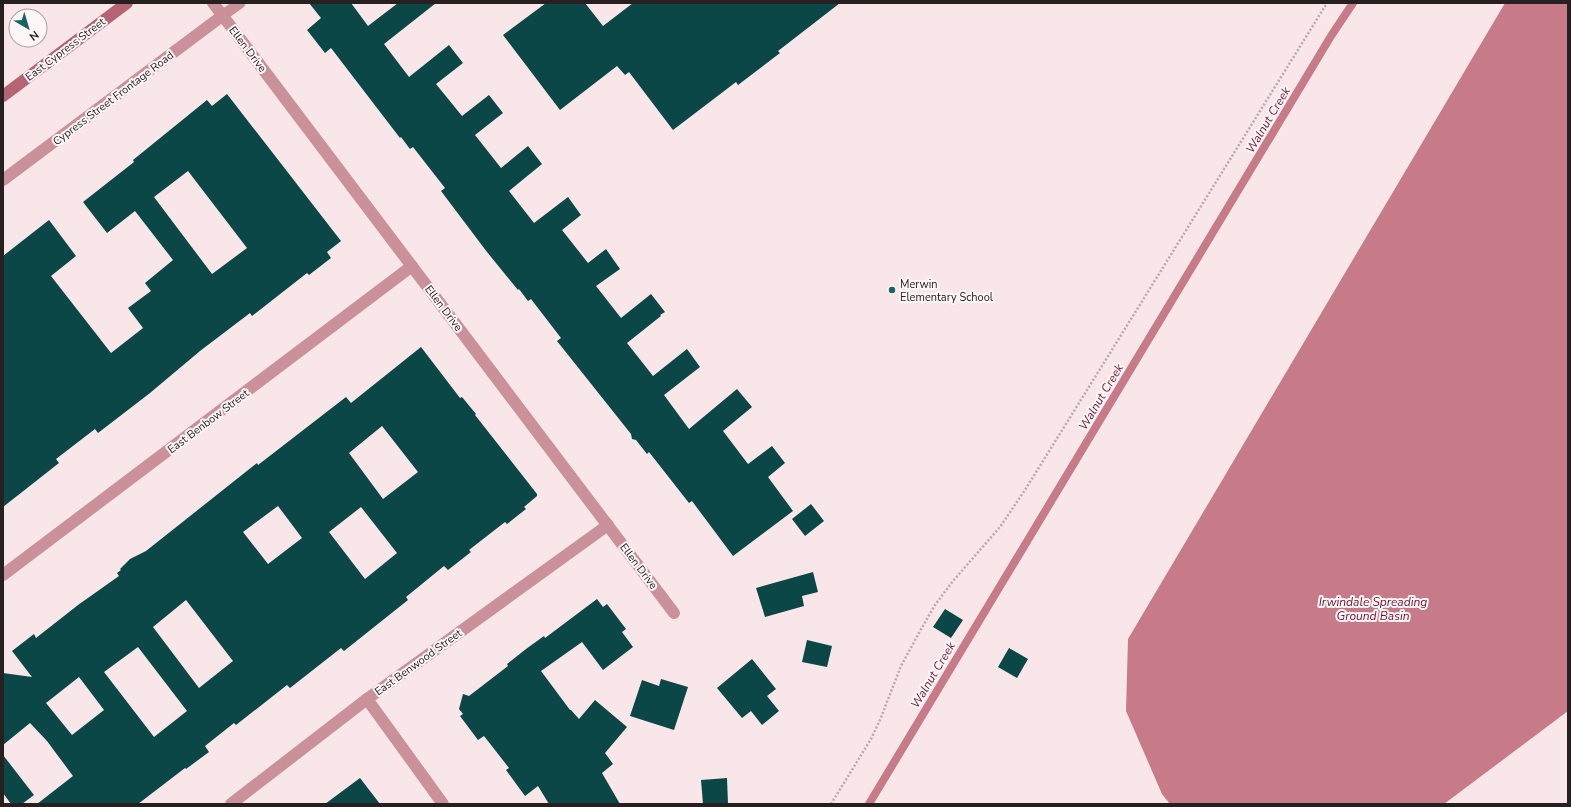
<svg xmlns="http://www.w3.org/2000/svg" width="1571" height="807" viewBox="0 0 1571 807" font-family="'Nunito Sans',sans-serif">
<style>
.water{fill:#c77b88}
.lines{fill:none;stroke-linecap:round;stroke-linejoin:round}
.stream{stroke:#c77b88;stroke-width:8}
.building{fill:#0b4746;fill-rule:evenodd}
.path{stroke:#b9a9ab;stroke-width:2.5;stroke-dasharray:2 2;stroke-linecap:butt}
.lane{stroke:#ca919a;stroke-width:11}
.street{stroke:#ca919a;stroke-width:12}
.secondary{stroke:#b56473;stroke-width:12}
.poi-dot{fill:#166564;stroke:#fef6f7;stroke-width:1.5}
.labels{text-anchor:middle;stroke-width:4;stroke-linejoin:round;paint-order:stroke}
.street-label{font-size:11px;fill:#272021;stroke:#fef6f7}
.poi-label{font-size:11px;fill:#272021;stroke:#fef6f7;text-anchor:start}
.water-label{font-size:12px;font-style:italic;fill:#6e132f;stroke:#fef6f7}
</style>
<rect width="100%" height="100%" fill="#f9e6e8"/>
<polygon class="water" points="1505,3 1568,3 1568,711 1444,804 1170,804 1162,794 1126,711 1128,639"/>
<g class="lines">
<polyline class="stream" points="869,804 1331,36 1353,3"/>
</g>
<g class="building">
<polygon points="309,3 351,3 368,26 398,3 436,3 384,44 409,77 449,45 463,63 436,84 462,116 489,95 503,113 475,135 501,168 528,146 542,164 509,191 534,223 568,197 581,215 562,230 588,263 606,249 620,269 596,286 621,318 651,294 665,312 660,315 661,316 627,343 653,376 687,349 700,367 664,395 689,429 737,389 752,407 723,431 748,464 772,446 785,463 768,477 793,511 733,556 692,501 689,503 649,452 647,454 636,440 632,439 631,434 557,341 561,338 531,299 528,301 519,289 518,290 487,252 441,191 445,188 413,147 410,149 401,137 400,138 331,48 325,53 307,30 321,18"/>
<polygon points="546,3 585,3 603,26 633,3 840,3 778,51 780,53 738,85 736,82 673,130 629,72 625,75 617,66 560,110 503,35"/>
<path d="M227,94L341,241L327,252L331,258L309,275L307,273L252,316L250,313L200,351L150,393L98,433L95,429L56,459L59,463L3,507V256L49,220L76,256L51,276L111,353L143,328L128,308L151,291L145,283L173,260L135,211L107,233L83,202L134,162L133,160L207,100L212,106ZM188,171L247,248L212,274L154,197Z"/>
<path d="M421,347L460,398L462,397L476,414L475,415L537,494V496L524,507L526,509L507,524L505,522L469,550L471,552L448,570L444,566L406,597L408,600L344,651L341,648L290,688L287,685L236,725L234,723L205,746L209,752L186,769L185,768L138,804H37L73,776L47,741L30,723L3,745V673L32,677L12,651L34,634L36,638L78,605L119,576L117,573L121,570L120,569L130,559L146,551L257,463L258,465L346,397L351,403ZM382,426L418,472L383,499L349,453ZM278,506L302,538L268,564L243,532ZM361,507L397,553L365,579L329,532ZM186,600L233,661L199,688L153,627ZM138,647L187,711L154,737L104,672ZM79,677L104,710L72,735L46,703Z"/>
<polygon points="811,504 824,521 805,536 792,519"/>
<polygon points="813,572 818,592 802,596 804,606 765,617 756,588"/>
<polygon points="597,599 603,607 607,604 626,629 622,632 633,647 603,670 582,642 541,671 570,710 571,710 579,719 595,700 627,727 605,753 613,764 602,773 620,804 549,804 538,786 525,796 506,770 509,768 484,736 478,740 460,716 463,714 459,709 463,694 469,696 508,666 507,664 526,649 544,636 545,638"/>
<polygon points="945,609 963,620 951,638 933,627"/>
<polygon points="807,640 832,646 827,667 802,662"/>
<polygon points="1009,648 1028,659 1017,678 998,667"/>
<polygon points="752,659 776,689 767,696 779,711 762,725 751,711 742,718 717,688"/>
<polygon points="661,679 688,687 674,730 630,716 642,680 659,686"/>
<polygon points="3,755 34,795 22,804 11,804 3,793"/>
<polygon points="360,778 380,804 325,804"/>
<polygon points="727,778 728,804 703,804 701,780"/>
</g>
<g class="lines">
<polyline class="path" points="831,804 871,739 880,720 901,666 920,631 935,605 953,581 1000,527 1025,490 1327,3"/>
<polyline class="lane" points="222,16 240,3"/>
<g class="street">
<polyline points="213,3 674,613"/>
<polyline points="3,180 222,16"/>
<polyline points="3,575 412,266"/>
<polyline points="367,699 443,804"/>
<polyline points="231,804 367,699 608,525"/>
</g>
<polyline class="secondary" points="3,96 127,3"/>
</g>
<circle class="poi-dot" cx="892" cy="290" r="4"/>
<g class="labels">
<g class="street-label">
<text transform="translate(65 49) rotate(-37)" y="4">East Cypress Street</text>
<text transform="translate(248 49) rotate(53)" y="4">Ellen Drive</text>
<text transform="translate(113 98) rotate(-37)" y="4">Cypress Street Frontage Road</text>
<text transform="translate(444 308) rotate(53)" y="4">Ellen Drive</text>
<text transform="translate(208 421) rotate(-37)" y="4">East Benbow Street</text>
<text transform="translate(639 566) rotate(53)" y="4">Ellen Drive</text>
<text transform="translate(418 662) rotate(-36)" y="4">East Benwood Street</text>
</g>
<g class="poi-label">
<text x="900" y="288">Merwin<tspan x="900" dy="13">Elementary School</tspan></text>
</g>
<g class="water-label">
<text transform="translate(1268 120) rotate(-59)" y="4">Walnut Creek</text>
<text transform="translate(1101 397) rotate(-59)" y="4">Walnut Creek</text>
<text x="1373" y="606">Irwindale Spreading<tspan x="1373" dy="14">Ground Basin</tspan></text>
<text transform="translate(933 675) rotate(-59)" y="4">Walnut Creek</text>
</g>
</g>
<rect width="1571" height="807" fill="none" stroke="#272021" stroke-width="8"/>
<g transform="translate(28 28) rotate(142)"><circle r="19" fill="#fef6f7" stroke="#a8a0a1"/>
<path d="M0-3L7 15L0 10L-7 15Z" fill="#166564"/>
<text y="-6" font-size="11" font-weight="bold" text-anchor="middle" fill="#272021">N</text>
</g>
</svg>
